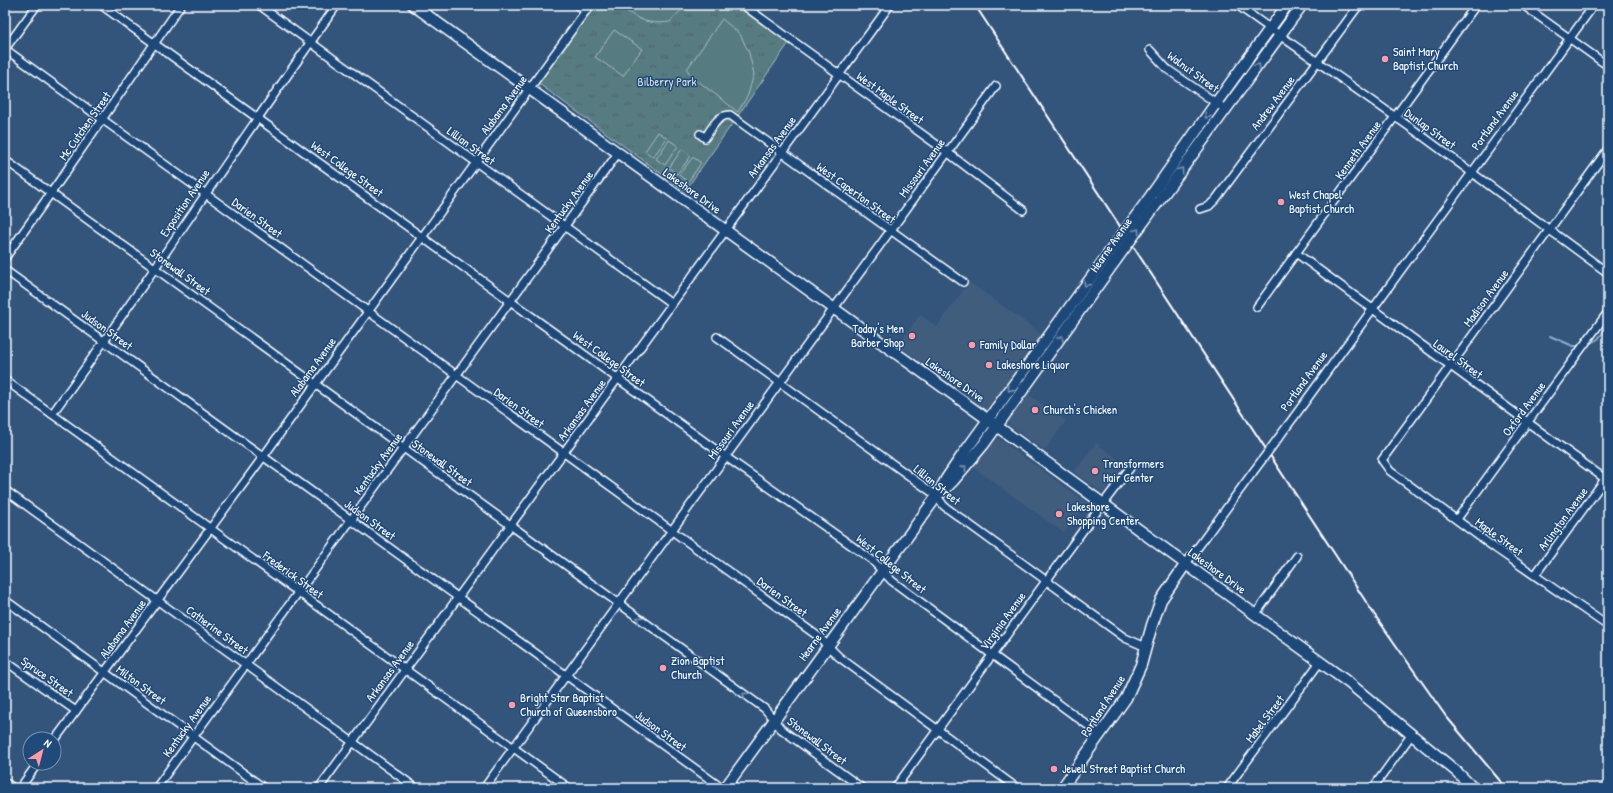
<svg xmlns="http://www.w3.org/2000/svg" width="1613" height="793" viewBox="0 0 1613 793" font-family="'Patrick Hand',sans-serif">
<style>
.built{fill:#415d7e}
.grass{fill:url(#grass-tufts);stroke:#aabdc0}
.pitch{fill:#567b81;stroke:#aabdc0}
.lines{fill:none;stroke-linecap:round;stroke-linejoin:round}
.stream{stroke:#8facc6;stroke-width:2}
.street-casing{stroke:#fff;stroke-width:10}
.secondary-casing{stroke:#fff;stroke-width:13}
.street{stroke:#1f4a7a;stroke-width:7}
.secondary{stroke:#1f4a7a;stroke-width:10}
.rail{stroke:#fff;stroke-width:2}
.street-bridge-casing{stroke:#fff;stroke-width:10;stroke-linecap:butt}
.secondary-bridge-casing{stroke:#fff;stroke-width:13;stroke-linecap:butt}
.street-bridge{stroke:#1f4a7a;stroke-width:7}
.secondary-bridge{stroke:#1f4a7a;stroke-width:10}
.oneway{stroke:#7992af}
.poi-dot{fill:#ff9aa2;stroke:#1f4a7a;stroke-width:1.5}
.labels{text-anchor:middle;stroke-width:3;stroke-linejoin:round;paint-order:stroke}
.poi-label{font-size:12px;fill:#fff;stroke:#1f4a7a;text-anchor:start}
.street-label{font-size:12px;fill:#fff;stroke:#1f4a7a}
.park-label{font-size:12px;fill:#d5dee0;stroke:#1f4a7a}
</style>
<defs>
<pattern id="grass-tufts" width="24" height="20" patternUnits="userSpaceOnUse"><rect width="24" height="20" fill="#567b81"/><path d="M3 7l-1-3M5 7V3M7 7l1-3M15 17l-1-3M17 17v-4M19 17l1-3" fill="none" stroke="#516466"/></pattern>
</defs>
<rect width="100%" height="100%" fill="#33557c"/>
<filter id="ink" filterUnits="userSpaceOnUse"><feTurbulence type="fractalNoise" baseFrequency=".025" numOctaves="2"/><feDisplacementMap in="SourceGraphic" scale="8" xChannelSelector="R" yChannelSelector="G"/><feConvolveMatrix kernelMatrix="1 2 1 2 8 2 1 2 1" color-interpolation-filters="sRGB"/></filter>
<g filter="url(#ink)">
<g class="built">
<polygon points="969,282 1042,334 988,410 898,345 920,315 937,327"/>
<polygon points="1028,394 1066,421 1045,450 1009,425 1008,422"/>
<polygon points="994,438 997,438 1087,503 1064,533 973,467"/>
<polygon points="1096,443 1124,464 1103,493 1074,472"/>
</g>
<polygon class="grass" points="590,5 743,5 791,40 685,191 535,81"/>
<g class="pitch">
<path d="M618,5H686L670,22C645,25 638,19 618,5Z"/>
<polygon points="722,19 740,34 749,53 754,74 748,95 738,112 690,75 687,69"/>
<polygon points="614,30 642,49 623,76 595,57"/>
<polygon points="658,132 667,138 653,157 645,151"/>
<polygon points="669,140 678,146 665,165 656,159"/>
<polygon points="682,149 691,156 677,174 669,168"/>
<polygon points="693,157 701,163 688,182 679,175"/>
</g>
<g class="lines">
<g class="stream">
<polyline points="1550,336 1573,346 1578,346"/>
<polyline points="1589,344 1598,339 1608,326"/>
</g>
<g class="street-casing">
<g id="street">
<polyline points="101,5 726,457 872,560 892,581 1101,735"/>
<polyline points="259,5 672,304"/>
<polyline points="577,5 586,11"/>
<polyline points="743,5 947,152 1023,210"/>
<polyline points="1237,5 1421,135 1608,273"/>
<polyline points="1523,5 1608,66"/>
<polyline points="5,49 819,637 839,657 1017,788"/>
<polyline points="5,49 37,5"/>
<polyline points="1150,50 1167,69 1225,109"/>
<path d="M700,134L705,138C712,128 717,115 730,115L963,282"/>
<polyline points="1608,149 1382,460 1390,471 1495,548 1608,626"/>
<polyline points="5,160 765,709 781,729 862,788"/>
<polyline points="1200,209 1209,206 1216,199 1359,5"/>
<polyline points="1296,253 1608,481"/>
<polyline points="5,258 65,173 181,5"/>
<polyline points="5,270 722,788"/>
<polyline points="1257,307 1476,5"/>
<polyline points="717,337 937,496 944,506 1125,638 1146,647"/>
<polyline points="5,380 569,788"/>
<path d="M52,414C150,280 240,140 337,5"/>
<polyline points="1294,417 1594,5"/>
<polyline points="5,490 416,788"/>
<polyline points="1457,519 1608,312"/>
<polyline points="1185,565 1253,472"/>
<polyline points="1535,575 1608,475"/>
<polyline points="5,600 264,788"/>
<polyline points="1255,615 1297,556"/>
<polyline points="5,661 76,711"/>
<polyline points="54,741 263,457 590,5"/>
<polyline points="5,782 13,788"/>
<polyline points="20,788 38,763"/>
<polyline points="156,788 618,153"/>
<polyline points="319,788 890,5"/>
<polyline points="484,788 996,86"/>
<polyline points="895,788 1092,518 1130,468"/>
<polyline points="1227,788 1320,662"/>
<polyline points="1373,788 1412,734"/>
</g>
</g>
<g class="secondary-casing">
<g id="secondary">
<polyline points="413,5 976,411 1349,683 1457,772 1473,788"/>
<polyline points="1152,194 1216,103 1287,5"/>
<polyline points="1158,202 1302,5"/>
<polyline points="942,492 953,481 984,444 1116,260"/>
<polyline points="725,788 937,496 946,479 961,457 1109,253"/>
<polyline points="1062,788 1126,698 1141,665 1152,625 1161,600 1185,565"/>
</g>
</g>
<use href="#street" class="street"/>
<use href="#secondary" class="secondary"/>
<polyline class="rail" points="975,5 1374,614 1445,715 1506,788"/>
<g class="street-bridge-casing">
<polyline id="street-bridge" points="1253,472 1294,417"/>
</g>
<g class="secondary-bridge-casing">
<g id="secondary-bridge">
<polyline points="1109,253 1152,194"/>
<polyline points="1116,260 1158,202"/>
</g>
</g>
<use href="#street-bridge" class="street-bridge"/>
<use href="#secondary-bridge" class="secondary-bridge"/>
</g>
<defs><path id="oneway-chevron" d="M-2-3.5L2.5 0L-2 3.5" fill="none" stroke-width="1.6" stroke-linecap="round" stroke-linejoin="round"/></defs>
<g class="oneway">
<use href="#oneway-chevron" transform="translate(1258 66) rotate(-54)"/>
<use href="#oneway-chevron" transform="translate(1207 116) rotate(125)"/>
<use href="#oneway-chevron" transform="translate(1181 170) rotate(-54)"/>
<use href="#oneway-chevron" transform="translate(1137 231) rotate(-54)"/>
<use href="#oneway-chevron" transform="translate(1086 284) rotate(126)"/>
<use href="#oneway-chevron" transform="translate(1061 338) rotate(-56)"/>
<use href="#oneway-chevron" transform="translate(1010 389) rotate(125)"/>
<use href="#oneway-chevron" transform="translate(964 468) rotate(-50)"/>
<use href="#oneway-chevron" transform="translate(639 619) rotate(-144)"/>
<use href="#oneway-chevron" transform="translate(745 695) rotate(-144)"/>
</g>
</g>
<g class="poi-dot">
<circle cx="1385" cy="59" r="4"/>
<circle cx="1281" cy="202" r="4"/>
<circle cx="912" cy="336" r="4"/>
<circle cx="972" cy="345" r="4"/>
<circle cx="989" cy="365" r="4"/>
<circle cx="1035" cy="410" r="4"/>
<circle cx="1095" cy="471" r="4"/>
<circle cx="1059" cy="514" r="4"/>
<circle cx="663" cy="668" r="4"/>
<circle cx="512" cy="705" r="4"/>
<circle cx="1054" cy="769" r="4"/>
</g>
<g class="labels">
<g class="poi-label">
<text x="1393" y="56">Saint Mary<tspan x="1393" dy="14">Baptist Church</tspan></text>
<text x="1289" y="199">West Chapel<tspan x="1289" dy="14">Baptist Church</tspan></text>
<text x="904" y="333" text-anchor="end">Today's Men<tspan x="904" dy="14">Barber Shop</tspan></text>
<text x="980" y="349">Family Dollar</text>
<text x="997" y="369">Lakeshore Liquor</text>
<text x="1043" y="414">Church's Chicken</text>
<text x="1103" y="468">Transformers<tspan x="1103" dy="14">Hair Center</tspan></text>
<text x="1067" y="511">Lakeshore<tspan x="1067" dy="14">Shopping Center</tspan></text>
<text x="671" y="665">Zion Baptist<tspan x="671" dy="14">Church</tspan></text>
<text x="520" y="702">Bright Star Baptist<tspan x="520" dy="14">Church of Queensboro</tspan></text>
<text x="1062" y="773">Jewell Street Baptist Church</text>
</g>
<g class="street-label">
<text transform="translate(1193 72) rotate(36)" y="4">Walnut Street</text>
<text transform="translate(890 98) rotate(36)" y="4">West Maple Street</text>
<text transform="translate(1273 103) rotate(-53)" y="4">Andrew Avenue</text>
<text transform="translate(504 105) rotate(-54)" y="4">Alabama Avenue</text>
<text transform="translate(1495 120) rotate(-54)" y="4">Portland Avenue</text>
<text transform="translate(85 126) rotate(-55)" y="4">Mc Cutchen Street</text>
<text transform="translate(1430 129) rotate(36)" y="4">Dunlap Street</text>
<text transform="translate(471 146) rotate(36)" y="4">Lillian Street</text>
<text transform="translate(772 147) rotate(-54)" y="4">Arkansas Avenue</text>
<text transform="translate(1358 150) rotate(-54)" y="4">Kenneth Avenue</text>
<text transform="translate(922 168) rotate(-54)" y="4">Missouri Avenue</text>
<text transform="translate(347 169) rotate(36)" y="4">West College Street</text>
<text transform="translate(692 191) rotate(36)" y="4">Lakeshore Drive</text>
<text transform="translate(856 193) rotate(36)" y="4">West Caperton Street</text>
<text transform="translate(569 202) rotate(-54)" y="4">Kentucky Avenue</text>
<text transform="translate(185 203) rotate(-56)" y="4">Exposition Avenue</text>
<text transform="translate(257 218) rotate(36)" y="4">Darien Street</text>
<text transform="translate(1111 245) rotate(-55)" y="4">Hearne Avenue</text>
<text transform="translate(180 272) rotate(36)" y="4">Stonewall Street</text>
<text transform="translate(1486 298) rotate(-54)" y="4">Madison Avenue</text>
<text transform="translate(107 330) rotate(36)" y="4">Judson Street</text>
<text transform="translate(609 359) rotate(36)" y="4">West College Street</text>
<text transform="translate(1458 359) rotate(36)" y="4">Laurel Street</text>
<text transform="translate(313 367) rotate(-54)" y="4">Alabama Avenue</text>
<text transform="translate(955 380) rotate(35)" y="4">Lakeshore Drive</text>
<text transform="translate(1304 381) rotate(-54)" y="4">Portland Avenue</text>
<text transform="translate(519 408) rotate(36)" y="4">Darien Street</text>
<text transform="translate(1524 409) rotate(-54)" y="4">Oxford Avenue</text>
<text transform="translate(582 410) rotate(-54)" y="4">Arkansas Avenue</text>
<text transform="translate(731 430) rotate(-54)" y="4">Missouri Avenue</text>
<text transform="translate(442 463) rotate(36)" y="4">Stonewall Street</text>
<text transform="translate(378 464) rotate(-54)" y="4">Kentucky Avenue</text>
<text transform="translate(937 485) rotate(39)" y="4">Lillian Street</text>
<text transform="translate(1563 519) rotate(-54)" y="4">Arlington Avenue</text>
<text transform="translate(370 520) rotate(36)" y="4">Judson Street</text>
<text transform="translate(1499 537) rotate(36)" y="4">Maple Street</text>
<text transform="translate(891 564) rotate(39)" y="4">West College Street</text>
<text transform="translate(1217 571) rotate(36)" y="4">Lakeshore Drive</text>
<text transform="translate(293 575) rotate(36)" y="4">Frederick Street</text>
<text transform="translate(782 597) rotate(36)" y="4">Darien Street</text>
<text transform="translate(1003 621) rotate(-54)" y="4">Virginia Avenue</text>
<text transform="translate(123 629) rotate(-54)" y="4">Alabama Avenue</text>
<text transform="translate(217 630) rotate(36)" y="4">Catherine Street</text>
<text transform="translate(820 634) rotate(-54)" y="4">Hearne Avenue</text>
<text transform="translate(390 671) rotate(-54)" y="4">Arkansas Avenue</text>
<text transform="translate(47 677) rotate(35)" y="4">Spruce Street</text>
<text transform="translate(141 685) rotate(36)" y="4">Milton Street</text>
<text transform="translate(1103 706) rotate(-57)" y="4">Portland Avenue</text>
<text transform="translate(1265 719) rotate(-53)" y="4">Mabel Street</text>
<text transform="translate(187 726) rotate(-54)" y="4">Kentucky Avenue</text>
<text transform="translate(661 731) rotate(36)" y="4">Judson Street</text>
<text transform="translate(817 741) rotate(37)" y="4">Stonewall Street</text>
</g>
<g class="park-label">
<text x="667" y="86">Bilberry Park</text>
</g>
</g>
<rect width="1613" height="793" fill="none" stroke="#1f4a7a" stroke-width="20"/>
<rect x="10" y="10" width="1593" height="773" fill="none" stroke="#fff" stroke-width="1.5" filter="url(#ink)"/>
<g transform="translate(42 751) rotate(36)"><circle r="19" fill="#1f4a7a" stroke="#7992af"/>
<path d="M0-3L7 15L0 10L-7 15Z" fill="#ff9aa2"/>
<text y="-6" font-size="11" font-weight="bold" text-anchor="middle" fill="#ffffff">N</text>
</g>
</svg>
